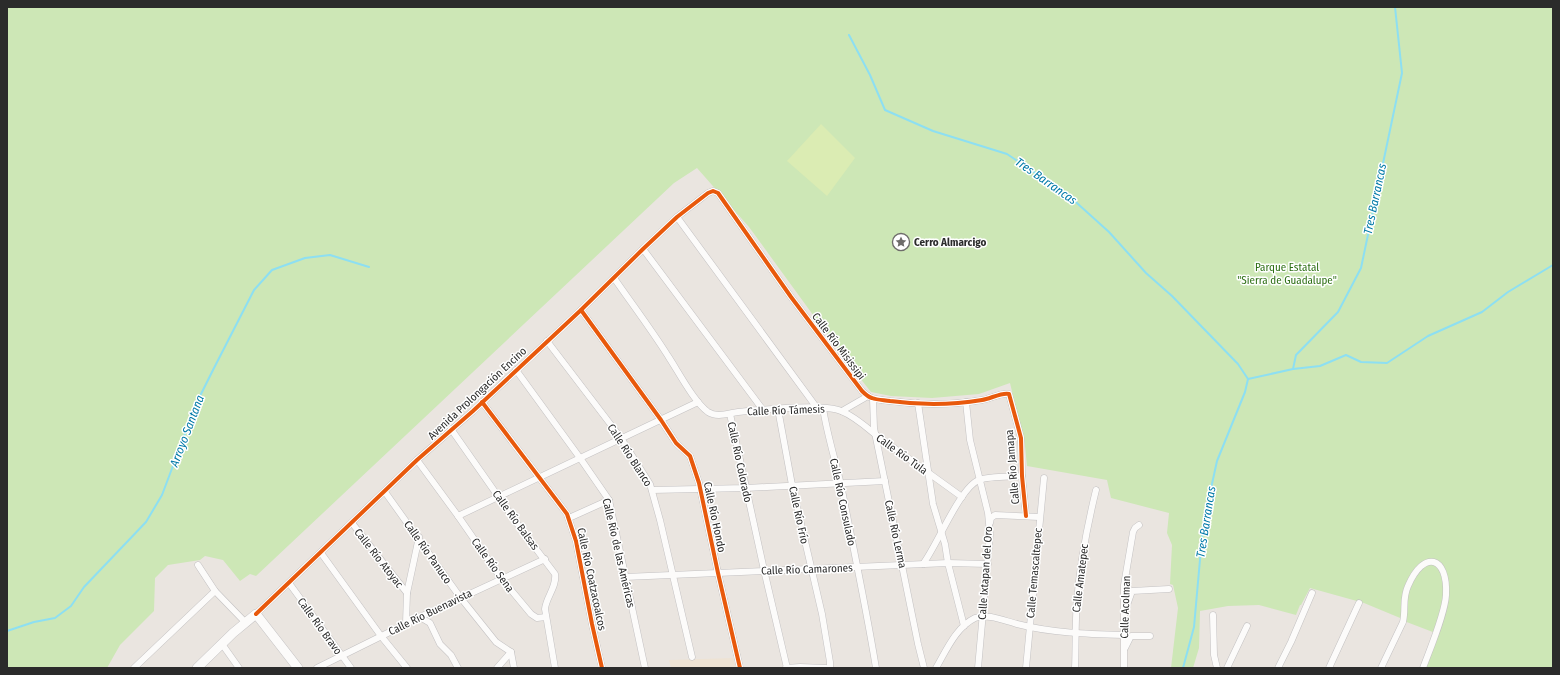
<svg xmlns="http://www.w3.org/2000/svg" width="1560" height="675" viewBox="0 0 1560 675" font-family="'Fira Sans Condensed',sans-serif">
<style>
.education{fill:#eee3d4}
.green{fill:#cde7b6}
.pitch{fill:#dbecb3}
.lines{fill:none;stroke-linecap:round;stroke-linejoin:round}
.stream{stroke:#8ddff2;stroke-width:2}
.minor-casing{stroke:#c3c1c2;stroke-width:7}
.secondary-casing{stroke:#c3c1c2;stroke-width:10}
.minor{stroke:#fcfbfa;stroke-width:6}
.secondary{stroke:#fcfbfa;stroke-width:9}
.cycleway-casing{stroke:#fff;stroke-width:6}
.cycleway{stroke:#e8590c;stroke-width:4}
.labels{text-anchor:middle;stroke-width:3;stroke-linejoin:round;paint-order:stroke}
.poi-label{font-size:11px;font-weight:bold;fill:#2b2b2b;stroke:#fff;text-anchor:start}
.park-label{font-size:11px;fill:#2d6f14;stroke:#fff}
.street-label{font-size:11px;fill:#2b2b2b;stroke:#fff}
.water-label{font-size:12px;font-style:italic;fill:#027aa8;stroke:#fff}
</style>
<rect width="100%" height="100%" fill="#eae5e0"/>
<polygon class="education" points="733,658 736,668 671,668 669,660"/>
<polygon class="green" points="7,7 1553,7 1553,668 1426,668 1438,634 1404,621 1405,620 1364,603 1310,588 1301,605 1300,605 1296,615 1259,605 1228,606 1200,611 1199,648 1193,668 1171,668 1178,608 1173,585 1170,584 1172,545 1167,533 1169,513 1111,498 1107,480 1027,466 1025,446 1010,383 979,394 932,398 891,396 871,392 848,363 749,227 697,168 674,183 256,576 250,574 240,581 223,560 205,556 200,560 168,565 155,578 154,611 120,645 107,668 7,668"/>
<polygon class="pitch" points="821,124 855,158 827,196 787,161"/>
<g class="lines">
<g class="stream">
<polyline points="849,35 870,75 885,110 933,131 1007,154 1068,195 1109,232 1146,273 1172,296 1238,364 1248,379 1245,392 1217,461 1210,493 1202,537 1194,627 1183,668"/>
<polyline points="1293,369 1296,355 1338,312 1361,268 1402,73 1395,7"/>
<polyline points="1248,379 1293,369 1320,366 1346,355 1361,362 1387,363 1428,336 1482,312 1508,292 1553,265"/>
<polyline points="7,631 34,622 55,618 71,606 84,587 146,522 162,495 197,402 213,370 254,290 272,270 305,258 330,255 369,267"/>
</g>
<g class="minor-casing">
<g id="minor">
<polyline points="677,217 817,408"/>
<polyline points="643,249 763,410"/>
<path d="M614,278C632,304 651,329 668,356C678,371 694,402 708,412C717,418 729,413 738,412C760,410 823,403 841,411C854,416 865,426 876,435L962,497"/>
<polyline points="581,310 661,420 676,443 690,456 699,483 718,573 740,668"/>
<polyline points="547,341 621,438 650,484 660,520 692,657"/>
<polyline points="516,370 580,458 609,500 645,668"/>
<polyline points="873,399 874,428 918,644 924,668"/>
<polyline points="482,402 567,514 576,541 592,624 602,668"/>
<polyline points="966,402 970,440 988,513 990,534 978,668"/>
<polyline points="918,403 933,504 945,544 948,563 964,626"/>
<path d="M823,408C827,434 835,459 841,485C853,546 866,607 876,668"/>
<polyline points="778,409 792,485 822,614 830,662 830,668"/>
<polyline points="842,411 868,396"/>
<polyline points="730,414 764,570 787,668"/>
<path d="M451,429L521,529L555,574C557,587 546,597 545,609L555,668"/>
<polyline points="417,460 458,516 501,578 531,614 537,618 546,617"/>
<polyline points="652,490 746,488 885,481"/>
<polyline points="385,492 460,597 496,642 511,652 514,668"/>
<polyline points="458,516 698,402"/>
<polyline points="569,518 609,500"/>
<polyline points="352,523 407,593"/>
<polyline points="990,523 991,518 995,515 1039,517"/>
<polyline points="321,553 381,636 407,668"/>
<path d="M923,564C937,546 960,487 979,480C990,476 1009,477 1022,476"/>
<polyline points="198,565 215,591 246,623"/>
<polyline points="625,577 948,563 988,564"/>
<polyline points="289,583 351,668"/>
<polyline points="1125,611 1132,591 1169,589"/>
<path d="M256,614L417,460L473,411L581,310L643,249L677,217L708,193L713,191L718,193L791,297L862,391C865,394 868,397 872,398C877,400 884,400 890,401C920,405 952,405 982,400C990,399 1002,392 1009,394L1021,438L1022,476L1026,516"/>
<polyline points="1213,615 1214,655 1217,668"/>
<polyline points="420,617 430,623 440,644 451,655 458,668"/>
<polyline points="406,623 407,593 419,537"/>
<polyline points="222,644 239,668"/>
<polyline points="1125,648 1131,636 1150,636"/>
<polyline points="134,668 215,591"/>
<polyline points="317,668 420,617 545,559"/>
<polyline points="497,668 511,652"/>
<polyline points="786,668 800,667 826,668"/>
<path d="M936,668C946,651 956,627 975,618C987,613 1005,621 1017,624C1052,633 1087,634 1124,635"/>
<polyline points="1026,668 1044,478"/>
<path d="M1075,668C1076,646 1075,623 1077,601C1080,563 1087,527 1096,490"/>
<polyline points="1124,668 1124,585 1133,532 1135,528 1139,525"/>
<polyline points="1227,668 1247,626"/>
<polyline points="1278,668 1291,642 1312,593"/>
<polyline points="1329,668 1359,603"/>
<path d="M1381,668L1403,622C1406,609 1402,599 1408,586C1424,549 1448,556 1446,595C1445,614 1430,649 1423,668"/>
</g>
</g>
<g class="secondary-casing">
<polyline id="secondary" points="197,668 233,633 256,614 298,668"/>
</g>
<use href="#minor" class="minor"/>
<use href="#secondary" class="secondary"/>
<g class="cycleway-casing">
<g id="cycleway">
<polyline points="581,310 661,420 676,443 690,456 699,483 718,573 740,668"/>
<polyline points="482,402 567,514 576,541 592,624 602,668"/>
<path d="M256,614L417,460L473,411L581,310L643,249L677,217L708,193L713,191L718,193L791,297L862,391C865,394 868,397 872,398C877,400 884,400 890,401C920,405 952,405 982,400C990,399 1002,392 1009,394L1021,438L1022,476L1026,516"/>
</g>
</g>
<use href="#cycleway" class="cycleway"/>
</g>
<defs>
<g id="sight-ring" transform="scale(0.9)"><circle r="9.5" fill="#fff" stroke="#6e6c6a" stroke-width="1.5"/><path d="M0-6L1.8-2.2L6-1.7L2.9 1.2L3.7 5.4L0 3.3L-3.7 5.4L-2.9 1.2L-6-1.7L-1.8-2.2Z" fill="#6e6c6a"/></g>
</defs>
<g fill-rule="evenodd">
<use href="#sight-ring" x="901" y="242"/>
</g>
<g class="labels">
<g class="poi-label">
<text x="914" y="246">Cerro Almarcigo</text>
</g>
<g class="park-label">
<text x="1287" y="271">Parque Estatal<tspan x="1287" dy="13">"Sierra de Guadalupe"</tspan></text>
</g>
<g class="street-label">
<text transform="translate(839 346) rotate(53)" y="4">Calle Río Misissipi</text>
<text transform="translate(477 393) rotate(-43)" y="4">Avenida Prolongación Encino</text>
<text transform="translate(786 410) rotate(-2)" y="4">Calle Río Támesis</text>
<text transform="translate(902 454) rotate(36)" y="4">Calle Río Tula</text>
<text transform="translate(630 455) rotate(57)" y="4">Calle Río Blanco</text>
<text transform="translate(740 462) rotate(78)" y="4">Calle Río Colorado</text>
<text transform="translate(1012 467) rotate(-95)" y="4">Calle Río Jamapa</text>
<text transform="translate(843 502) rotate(78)" y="4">Calle Río Consulado</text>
<text transform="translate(799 515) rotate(78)" y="4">Calle Río Frío</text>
<text transform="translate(715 517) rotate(78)" y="4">Calle Río Hondo</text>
<text transform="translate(516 520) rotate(54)" y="4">Calle Río Balsas</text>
<text transform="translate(896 534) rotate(78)" y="4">Calle Río Lerma</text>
<text transform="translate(428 552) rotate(55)" y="4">Calle Río Panuco</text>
<text transform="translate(619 553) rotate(77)" y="4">Calle Río de las Américas</text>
<text transform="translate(379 558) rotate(52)" y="4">Calle Río Atoyac</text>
<text transform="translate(493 565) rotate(54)" y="4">Calle Río Sena</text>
<text transform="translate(807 569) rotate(-2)" y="4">Calle Río Camarones</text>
<text transform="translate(985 573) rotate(-86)" y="4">Calle Ixtapan del Oro</text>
<text transform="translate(1034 573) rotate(-85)" y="4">Calle Temascaltepec</text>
<text transform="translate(1080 578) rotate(-83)" y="4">Calle Amatepec</text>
<text transform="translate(592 579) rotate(78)" y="4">Calle Río Coatzacoalcos</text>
<text transform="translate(1125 607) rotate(-88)" y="4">Calle Acolman</text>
<text transform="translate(430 612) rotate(-26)" y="4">Calle Río Buenavista</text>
<text transform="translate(320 626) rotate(54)" y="4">Calle Río Bravo</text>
</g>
<g class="water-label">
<text transform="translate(1046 181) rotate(35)" y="4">Tres Barrancas</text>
<text transform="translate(1375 199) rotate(-78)" y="4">Tres Barrancas</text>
<text transform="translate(187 431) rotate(-69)" y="4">Arroyo Santana</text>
<text transform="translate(1206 522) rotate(-81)" y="4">Tres Barrancas</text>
</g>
</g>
<rect width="1560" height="675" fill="none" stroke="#2b2b2b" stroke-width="16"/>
</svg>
